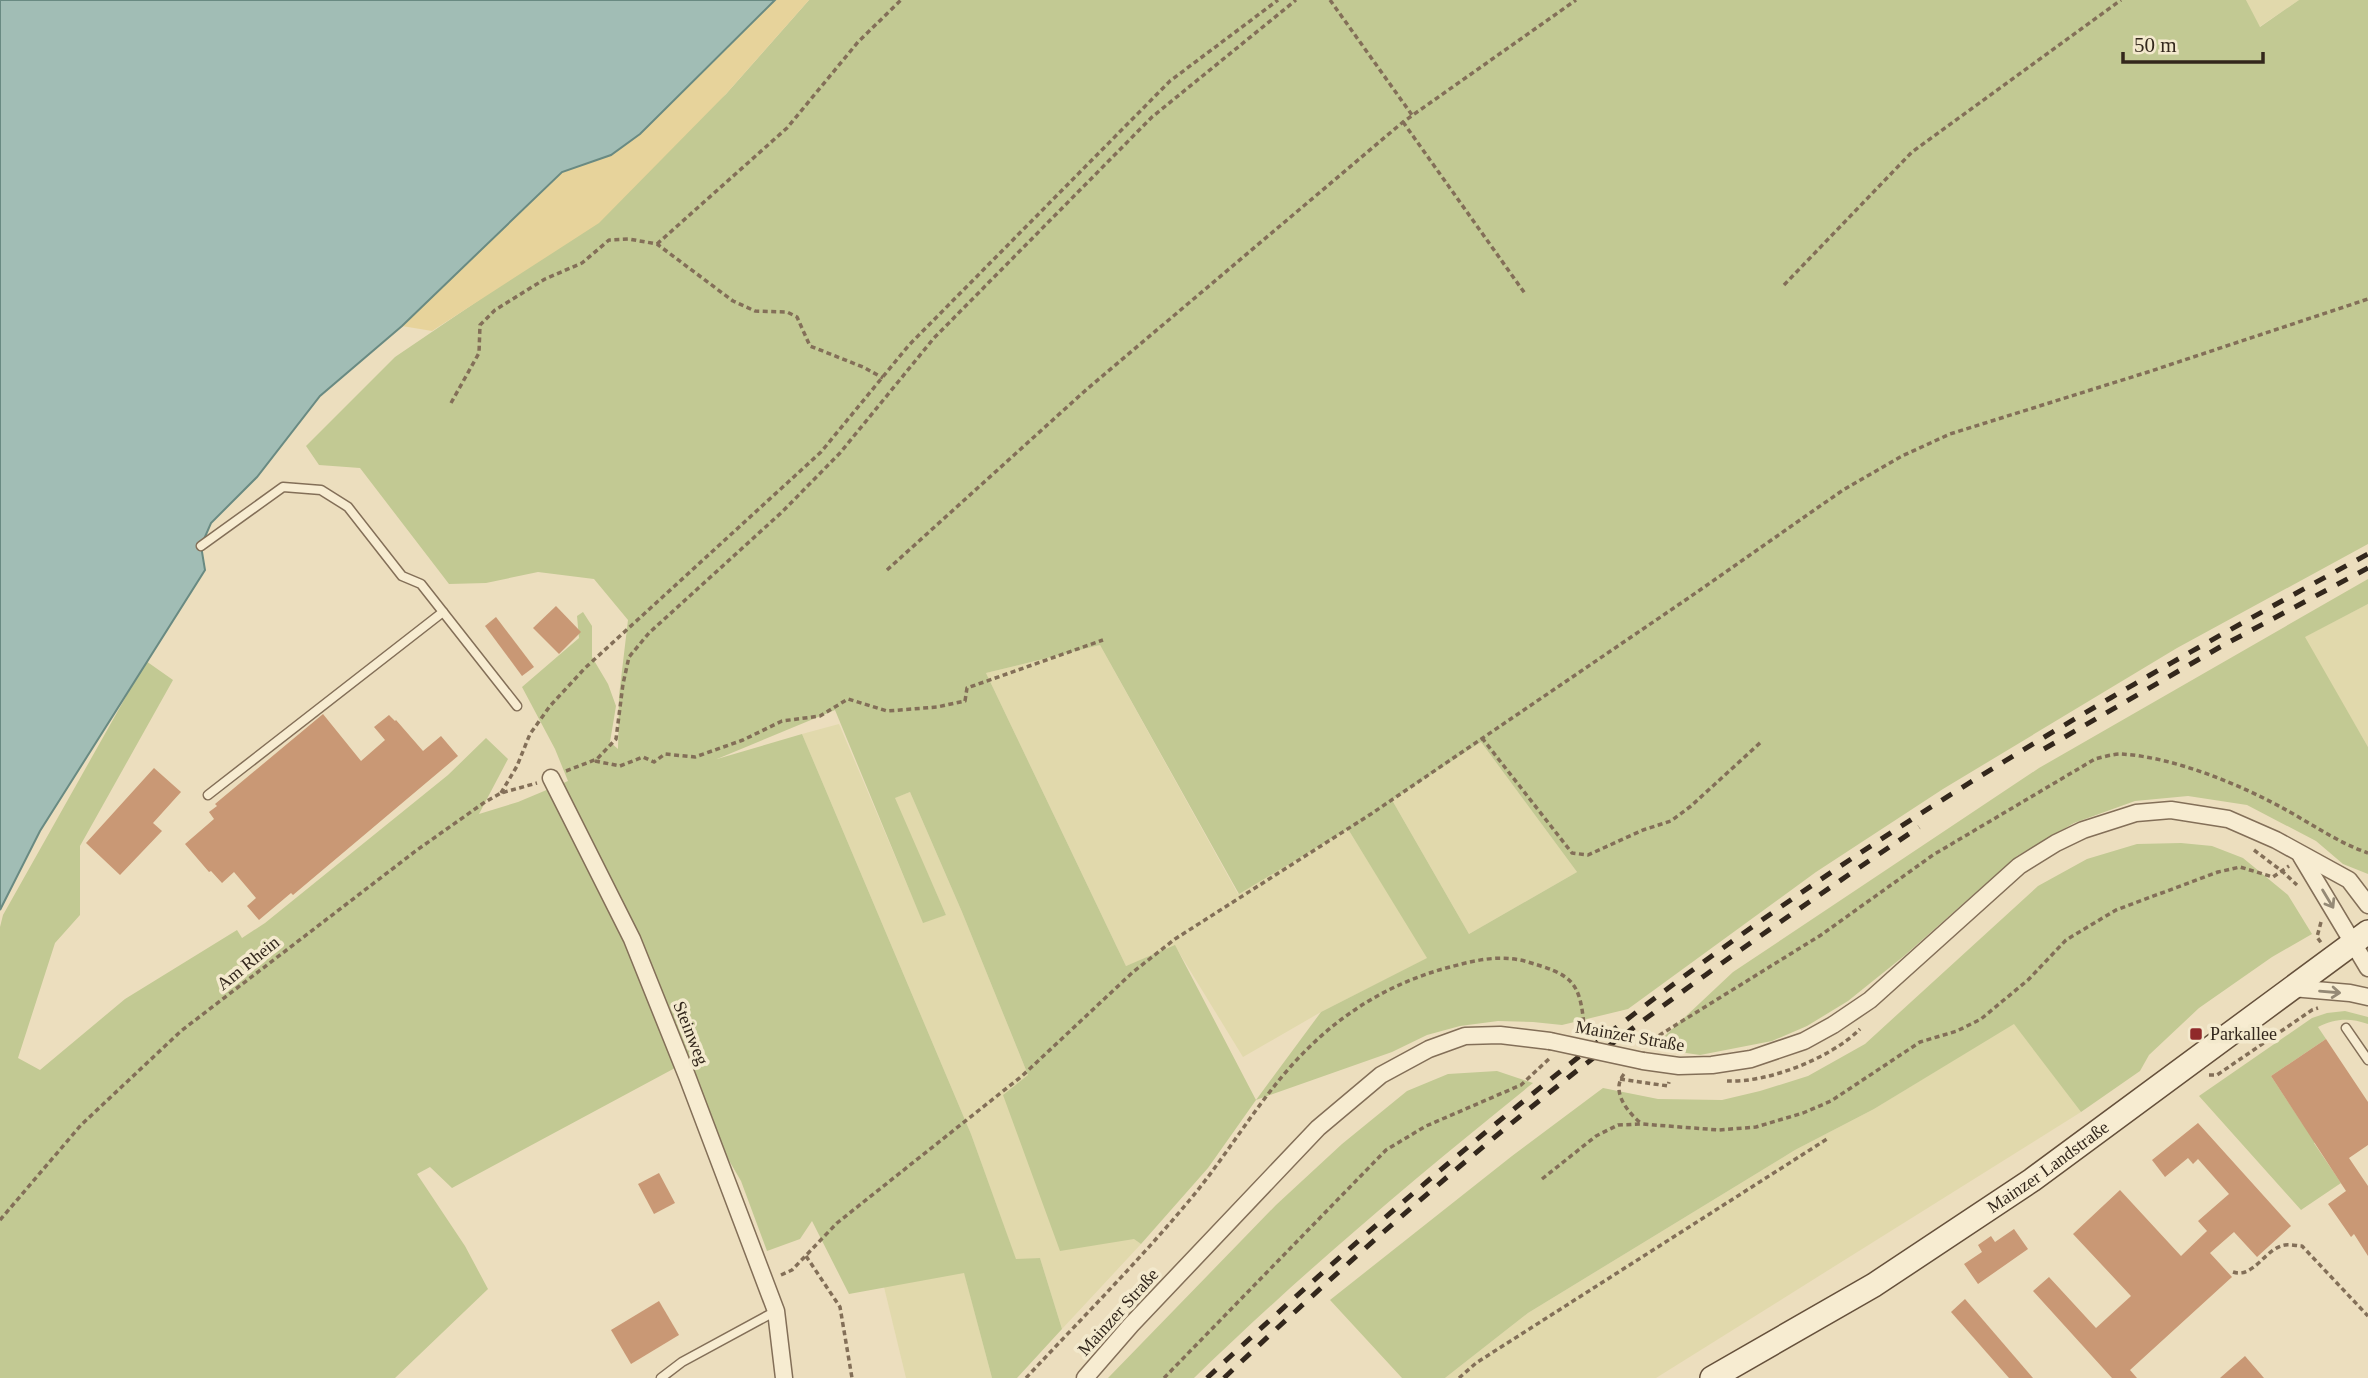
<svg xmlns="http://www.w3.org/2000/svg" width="2368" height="1378" viewBox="0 0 2368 1378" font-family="Georgia,serif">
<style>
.farmland{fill:#e1d9ac}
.green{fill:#c2c993;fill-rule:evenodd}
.sand{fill:#e7d39b}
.water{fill:#a1bdb5;stroke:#698a82;stroke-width:2}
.building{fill:#c99875}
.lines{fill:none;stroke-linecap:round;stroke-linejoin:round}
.service-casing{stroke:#836f58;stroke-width:11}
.minor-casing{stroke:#836f58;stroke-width:19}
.secondary-casing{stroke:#65503b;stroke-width:26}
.path{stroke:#836f58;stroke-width:3.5;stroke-dasharray:5 3.5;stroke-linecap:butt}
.service{stroke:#f7ecd1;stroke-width:8}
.minor{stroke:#f7ecd1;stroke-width:16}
.secondary{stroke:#f7ecd1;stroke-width:23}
.rail{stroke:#33271c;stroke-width:5;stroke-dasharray:12 12;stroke-linecap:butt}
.minor-bridge-casing{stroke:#836f58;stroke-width:19;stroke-linecap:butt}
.minor-bridge{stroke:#f7ecd1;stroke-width:16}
.oneway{stroke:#958a76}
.poi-dot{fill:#902a2a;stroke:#f3e9cd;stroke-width:2.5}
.labels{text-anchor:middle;stroke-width:7;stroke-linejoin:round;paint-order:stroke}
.street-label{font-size:18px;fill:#33271c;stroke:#f3e9cd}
.poi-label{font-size:18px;fill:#33271c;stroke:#f3e9cd;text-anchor:start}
</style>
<rect width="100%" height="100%" fill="#ecdebe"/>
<g class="farmland">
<polygon points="2246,0 2299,0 2259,27"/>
<polygon points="2368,604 2368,747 2304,637"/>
<polygon points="1100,645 1238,894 1348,829 1428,958 1321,1012 1243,1057 1175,946 1126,966 986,673"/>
<polygon points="839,724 923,922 946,915 894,798 910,792 962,912 1028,1075 1135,1239 1141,1244 1062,1329 1040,1258 1016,1260 971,1134 802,734"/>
<polygon points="1481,742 1577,872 1469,934 1392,800"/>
<polygon points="2014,1023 2081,1112 1656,1378 1445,1378 1528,1313 1795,1150 1874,1109"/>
<polygon points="964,1272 992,1378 906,1378 884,1287"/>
</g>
<g class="green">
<path d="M809,0H2246L2260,27L2299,0H2368V544L2177,648L1943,789L1816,872L1628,1009L1562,1025L1533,1022L1498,1021L1460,1026L1427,1035L1392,1052L1256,1100L1208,1168L1141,1244L1134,1239L1060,1251L1003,1095L1028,1075L962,912L910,792L895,798L946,915L923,923L835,710L717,759L802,734L971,1134L1016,1259L1040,1258L1062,1329L1017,1378H992L964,1273L849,1294L812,1221L800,1239L767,1251L741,1181L675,1068L452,1188L430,1167L417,1174L465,1246L488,1289L395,1378H0V927L3,915L146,661L173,680L80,846V915L55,943L18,1058L40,1070L125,999L237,930L242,938L265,923L448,775L486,738L508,759L479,814L518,802L568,781L555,749L522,687L579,638L577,616L583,612L592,626V657L608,684L616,706L610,742L618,749L619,696L628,620L594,579L538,572L486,583L449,584L360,468L319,465L306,446L395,357L479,300L726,94ZM1100,645L1239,894L1348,829L1427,958L1321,1012L1256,1100L1175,945L1126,966L986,673ZM1481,742L1577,872L1469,934L1392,800Z"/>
<polygon points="2368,579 2368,604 2305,637 2368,747 2368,874 2343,864 2316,841 2247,805 2188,796 2135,801 2074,823 2017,856 1904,956 1848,1001 1807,1026 1772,1041 1700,1055 1652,1048 1733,972 2039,768"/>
<polygon points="2181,843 2212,846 2243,858 2288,895 2312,934 2272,957 2199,1008 2149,1055 2140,1071 2081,1112 2014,1024 1874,1109 1795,1150 1528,1313 1445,1378 1402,1378 1330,1300 1512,1156 1603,1088 1658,1099 1722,1100 1760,1091 1808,1076 1865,1044 2038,886 2087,859 2137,844"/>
<path d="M2345,1011L2368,1017V1024C2350,1018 2336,1018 2318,1027L2326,1039L2271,1076L2302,1123L2352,1118L2314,1143L2341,1183L2301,1210L2199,1096L2312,1018L2327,1013Z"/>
<path d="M1497,1071L1533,1083C1416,1177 1302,1273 1194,1378H1108L1276,1205L1342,1144L1407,1091L1448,1074Z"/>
</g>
<polygon class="sand" points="775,0 809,0 726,94 599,223 432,331 402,326 562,172 611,155 640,134"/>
<polygon class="water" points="0,0 775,0 640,134 611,155 562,172 402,326 320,396 257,477 211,523 201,546 205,570 40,831 0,910"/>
<g class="building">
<polygon points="556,606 581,632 559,654 533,628"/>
<polygon points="496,617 534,667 522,676 485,626"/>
<polygon points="323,714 361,761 385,740 374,727 389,715 395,721 396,720 423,751 441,736 458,756 293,895 291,893 259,920 247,906 256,898 234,872 222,883 211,871 209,872 185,844 214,819 209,812 217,806 215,804"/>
<polygon points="154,768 181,792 153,823 162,831 120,875 86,843"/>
<polygon points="2326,1039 2368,1102 2368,1145 2349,1158 2368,1186 2368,1256 2354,1234 2351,1237 2328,1204 2346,1191 2271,1076"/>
<polygon points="2198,1123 2291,1226 2257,1257 2234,1232 2210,1253 2232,1277 2130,1370 2137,1378 2112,1378 2033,1291 2049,1277 2096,1328 2131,1296 2073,1234 2120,1190 2181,1256 2207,1231 2198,1221 2229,1194 2198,1159 2193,1164 2188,1158 2165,1177 2152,1160"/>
<polygon points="659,1173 675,1203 654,1214 638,1184"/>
<polygon points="2014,1229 2028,1249 1978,1284 1964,1264 1982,1252 1978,1245 1991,1236 1995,1242"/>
<polygon points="1965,1299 2033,1378 2009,1378 1951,1312"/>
<polygon points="659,1301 679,1335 631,1364 611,1330"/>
<polygon points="2245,1356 2264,1378 2220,1378"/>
</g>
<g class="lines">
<g class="service-casing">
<g id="service">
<polyline points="201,546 283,487 321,490 348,507 402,576 421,584 517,706"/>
<polyline points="208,795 443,612"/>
<polyline points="2346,1028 2368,1060"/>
<polyline points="661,1378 682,1362 776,1311"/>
</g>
</g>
<g class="minor-casing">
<g id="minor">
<polyline points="551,778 632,939 687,1076 776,1311 784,1378"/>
<polyline points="2301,856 2368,968"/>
<polyline points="2292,988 2350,993 2368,997"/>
<polyline points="1643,1061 1679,1066 1712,1065 1751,1059 1804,1041 1833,1025 1870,1000 2019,866 2056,843 2083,830 2136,813 2171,810 2228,819 2276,840 2349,880 2368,905"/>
<polyline points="1085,1378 1131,1325 1318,1128 1381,1075 1429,1049 1465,1036 1500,1035 1550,1041"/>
</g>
</g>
<g class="secondary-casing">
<g id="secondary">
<path id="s1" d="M1712,1378L1874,1285L2032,1180L2368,932"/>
</g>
</g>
<g class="path">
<polyline points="1330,0 1412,115"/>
<polyline points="1403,122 1526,295"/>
<polyline points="657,244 787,128 858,42 901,0"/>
<polyline points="1784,285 1912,152 2121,0"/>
<polyline points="451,403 479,353 480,325 495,310 545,279 582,263 609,240 629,239 657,244 733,301 755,311 787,312 797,317 810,346 863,367 883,378"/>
<polyline points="887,570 1087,389 1403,122 1576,0"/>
<polyline points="1482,738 1572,853 1588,855 1643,830 1671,821 1691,806 1761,742"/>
<polyline points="595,761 620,766 643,757 654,762 665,754 695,757 743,740 782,721 820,716 848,699 887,711 937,707 965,701 967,688 1103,640"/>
<polyline points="566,771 597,759 616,739 623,684 629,657 649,633 782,512 840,453 934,338 1152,117 1296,0"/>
<polyline points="501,793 517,766 530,734 550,706 585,668 821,452 909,345 1170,81 1278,0"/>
<polyline points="2254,850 2283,872 2297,885"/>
<polyline points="2321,922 2317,937 2322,944"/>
<path d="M1646,1046L1650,1041L1821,935L1933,855L2095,759C2103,757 2113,754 2121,754C2174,757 2242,785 2288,811C2315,826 2339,843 2368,853"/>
<path d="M1624,1074C1610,1091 1628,1113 1642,1124"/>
<polyline points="2209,1075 2217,1075 2312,1010 2318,1008"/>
<polyline points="1620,1079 1668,1086 1669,1082"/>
<path d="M1727,1081C1768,1083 1831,1058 1860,1029"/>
<polyline points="1542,1179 1596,1136 1618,1125 1642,1124 1719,1130 1756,1127 1803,1113 1831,1101 1920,1042 1957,1031 1981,1019 2028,980 2066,940 2116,910 2218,872 2240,867 2273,877 2289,866"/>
<polyline points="0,1220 81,1125 181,1031 417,850 485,802 501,793 537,783"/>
<polyline points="806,1256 840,1307 852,1378"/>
<path d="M2233,1272C2254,1279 2265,1248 2285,1245C2291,1244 2297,1246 2302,1246L2368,1316"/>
<polyline points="781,1275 792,1270 837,1223 1022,1076 1133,972 1175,939 1371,814 1687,599 1843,490 1902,456 1950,434 2148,372 2368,299"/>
<path d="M1026,1378C1080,1320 1137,1263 1188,1202C1221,1163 1248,1118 1280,1079C1326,1023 1381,985 1450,967C1476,960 1502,954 1528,962C1571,975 1580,980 1584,1026L1579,1030"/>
<polyline points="1164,1378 1386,1150 1426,1126 1521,1085 1551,1057"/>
<polyline points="1459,1378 1476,1363 1827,1139"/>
</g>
<use href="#service" class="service"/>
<use href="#minor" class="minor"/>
<use href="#secondary" class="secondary"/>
<g class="rail">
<polyline points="2044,749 2220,647 2368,568"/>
<path d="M1207,1378C1393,1205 1586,1041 1795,897C1979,770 2172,660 2368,554"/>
<path d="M1224,1378C1339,1269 1458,1164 1583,1066C1692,982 1805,904 1919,827"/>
</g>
<g class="minor-bridge-casing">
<polyline id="minor-bridge" points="1550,1041 1643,1061"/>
</g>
<use href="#minor-bridge" class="minor-bridge"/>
</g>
<defs><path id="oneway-shaft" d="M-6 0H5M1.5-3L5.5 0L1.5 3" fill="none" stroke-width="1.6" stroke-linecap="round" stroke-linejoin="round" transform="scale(1.75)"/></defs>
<g class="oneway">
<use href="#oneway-shaft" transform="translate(2328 899) rotate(59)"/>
<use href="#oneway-shaft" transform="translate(2330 992) rotate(5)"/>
</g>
<rect class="poi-dot" x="2189" y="1027" width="14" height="14" rx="3.5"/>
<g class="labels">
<g class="street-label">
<text transform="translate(248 963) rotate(-39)" y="6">Am Rhein</text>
<text transform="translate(691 1033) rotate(68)" y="6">Steinweg</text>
<text transform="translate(1630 1036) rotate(10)" y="6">Mainzer Straße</text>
<text dy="6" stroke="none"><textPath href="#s1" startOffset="397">Mainzer Landstraße</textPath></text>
<text transform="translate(1118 1312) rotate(-48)" y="6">Mainzer Straße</text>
</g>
<g class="poi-label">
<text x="2210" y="1040">Parkallee</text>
</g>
</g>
<path d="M2123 52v10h140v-10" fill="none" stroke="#33271c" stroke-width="3.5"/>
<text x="2134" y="52" font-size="21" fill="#33271c" stroke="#f3e9cd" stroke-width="5" paint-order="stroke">50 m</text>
</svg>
